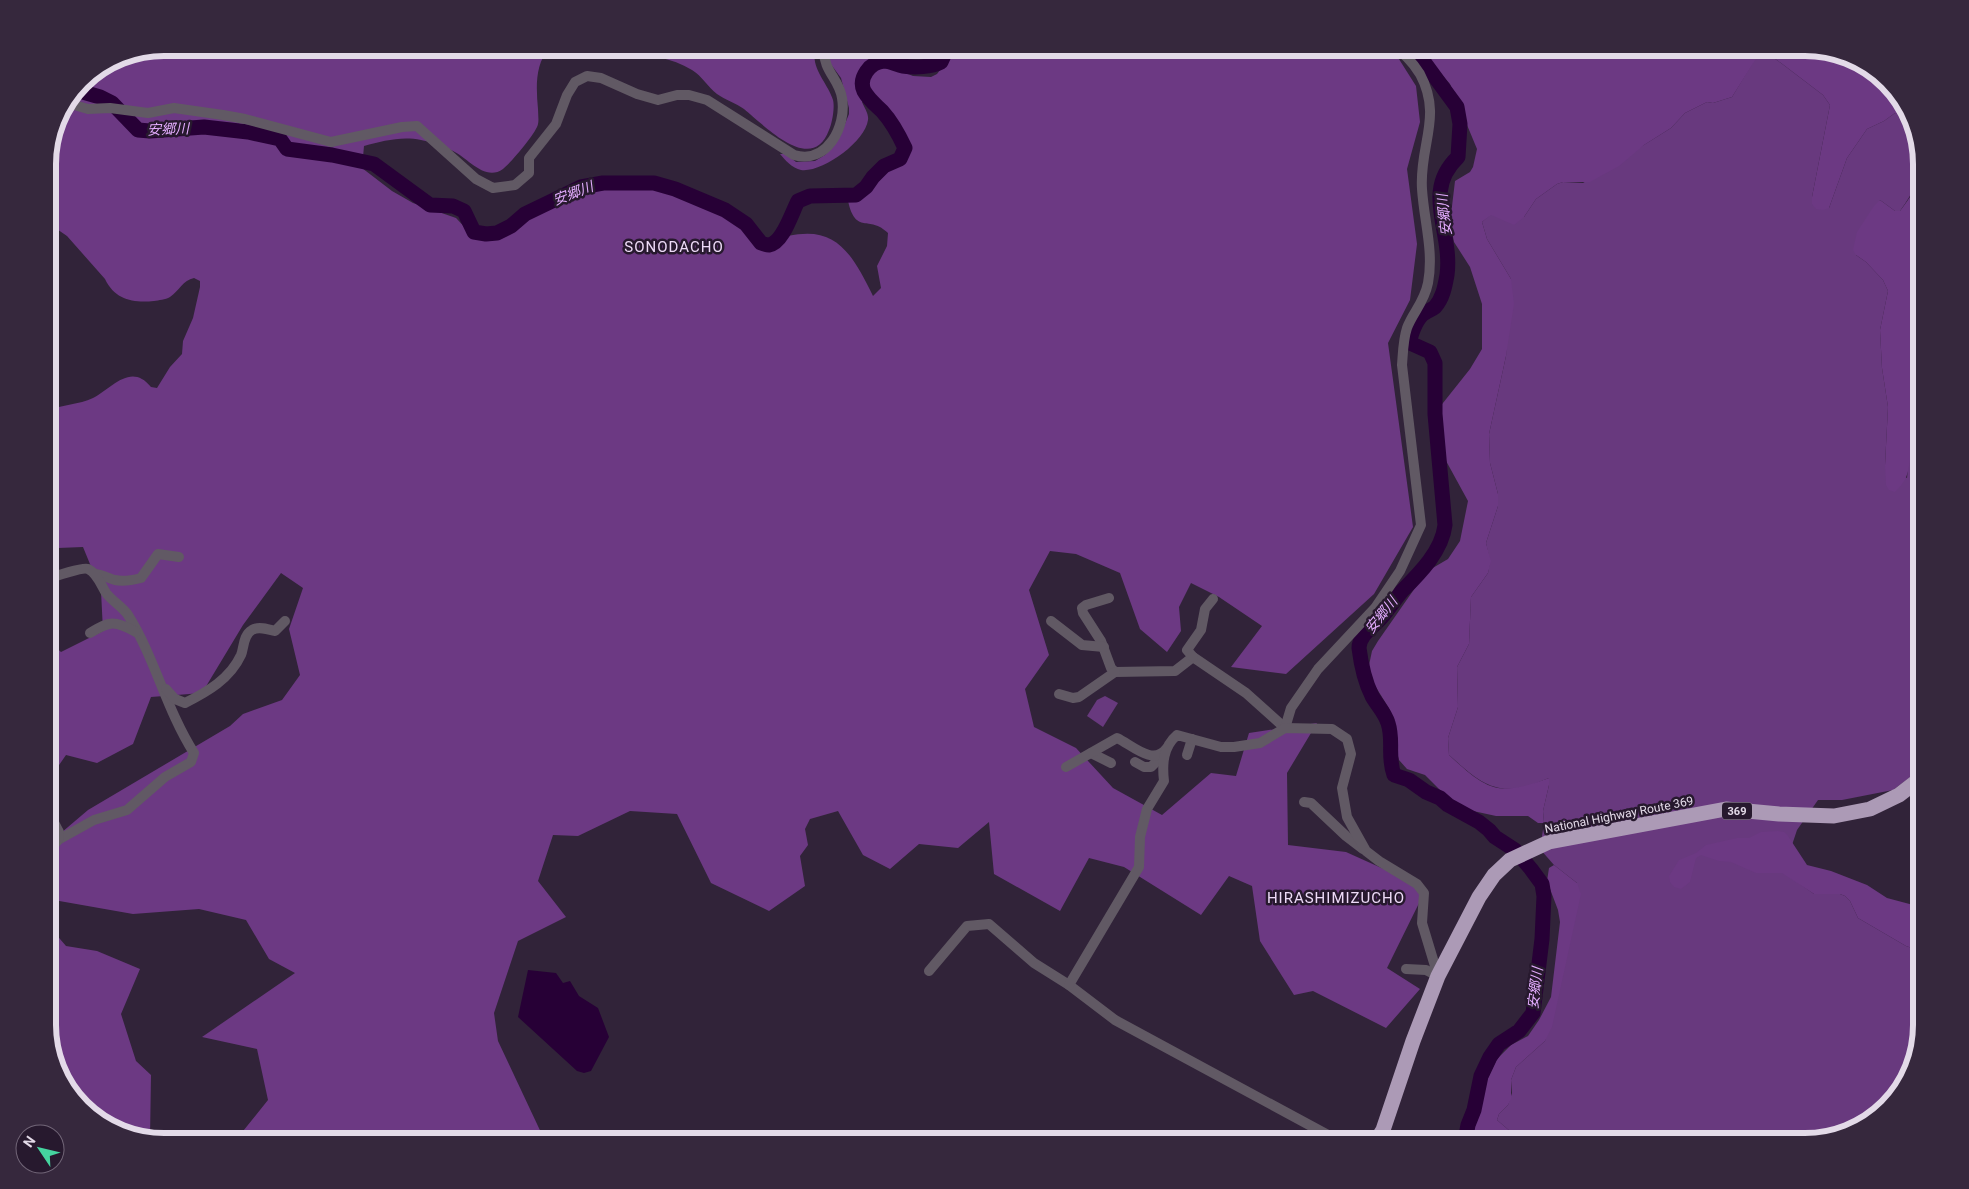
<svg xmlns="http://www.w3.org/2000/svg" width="1969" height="1189" viewBox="0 0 1969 1189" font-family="Roboto,'Noto Sans JP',sans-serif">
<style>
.green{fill:#68397e}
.forest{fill:#6c3983}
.water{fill:#270036}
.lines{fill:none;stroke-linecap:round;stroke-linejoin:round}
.river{stroke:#270036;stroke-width:15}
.minor{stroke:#615964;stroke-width:10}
.highway{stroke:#ac9ab6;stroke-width:15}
.labels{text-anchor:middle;stroke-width:5;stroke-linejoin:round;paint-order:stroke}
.shield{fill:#27192e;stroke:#aba0b0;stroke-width:1}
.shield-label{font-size:11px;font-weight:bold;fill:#e3dae8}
.street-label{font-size:12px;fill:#e3dae8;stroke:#27192e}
.water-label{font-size:14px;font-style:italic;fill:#e4adff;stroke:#27192e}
.quarter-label{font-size:15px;letter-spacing:1px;fill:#eedbf8;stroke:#27192e}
.rim{fill:none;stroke:#e3dae8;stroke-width:6}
</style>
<rect width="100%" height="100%" fill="#312339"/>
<g class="green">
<path d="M1758,54L1771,56L1781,63L1823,95L1830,105L1812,197L1829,208L1847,158L1867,129L1884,121L1895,113L1908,114C1922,158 1929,171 1900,211H1895L1880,200L1856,255L1866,262L1883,280L1888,291L1880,330L1882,368L1888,407L1885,465L1907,478L1909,458L1913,446L1921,442V769L1893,790L1842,800H1818L1797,830L1783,872L1814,894H1840L1845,896L1850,901L1858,918L1906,946L1921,951V1025L1906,1084L1863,1126L1805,1141H1511L1513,1138L1511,1132L1497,1120L1499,1114L1508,1105L1512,1093L1511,1080L1516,1067L1545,1041L1577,883L1554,865L1540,849L1544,823L1543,811L1549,785V778C1540,781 1532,786 1523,787C1490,795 1472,775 1449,755L1448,738L1458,707L1457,667L1469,644L1471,597L1488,573L1490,561L1486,543L1498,506V494L1490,463L1489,434L1506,356L1511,279L1487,239L1482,222L1491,214L1524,217L1536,199L1557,184L1563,182L1583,183L1671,128L1685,113L1707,102L1713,103L1732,97Z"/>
<polygon points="1105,696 1118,703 1103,727 1087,716 1097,700"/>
</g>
<g class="forest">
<path d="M164,48H549C535,65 536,87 538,109C538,114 539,120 538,124C537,132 510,164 503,169C485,182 468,158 453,151C443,146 431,142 421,140C401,136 383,141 364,146L362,168L392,191L413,203L456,218L472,235L483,239L496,238L550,205L586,193L622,187H656L695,200L720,212L764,243C828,220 846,240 873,296L881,288L877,266L887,246L888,233C869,214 856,236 848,201C855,197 863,194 869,190C884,178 903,154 900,135L869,93L862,102C864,107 869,114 868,120C865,142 822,173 801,170C792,168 785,160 780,154H786L796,162L815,161L825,155L840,136L849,114V108L841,78L830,63L828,51L829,48H854L860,55L913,76L931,77L937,74L952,54L967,48H1379L1397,56L1416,86L1420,122L1407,169L1417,244L1410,300L1388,343L1413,527L1374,594L1286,674L1231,667L1262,626L1219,597L1191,583L1179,607L1181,631L1167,652L1140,629L1120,573L1076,554L1050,551L1029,590L1049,655L1025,689L1034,727L1076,748L1113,788L1162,815L1211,773L1236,776L1249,733L1317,723L1287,773L1288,845L1346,852L1417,884L1424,893L1387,968L1420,989L1386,1028L1313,991L1294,995L1260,941L1252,886L1229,876L1201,915L1124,867L1089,858L1060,911L994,874L989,822L958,848L919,844L890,869L863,855L838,811L810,819L805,829L808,845L800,856L805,886L769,911L711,883L677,814L630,811L578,836L553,835L538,881L566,917L518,941L494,1013L498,1041L545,1141H235L268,1100L257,1049L202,1037L295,973L269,959L246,920L199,909L133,914L48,899V844L88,810L230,726L243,714L282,700L300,675L289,629L303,588L281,573L243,625L202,693L151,697L133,744L97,763L66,755L48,781V640L61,652L103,631L101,591L83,547L58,548L48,552V411C62,404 79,405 93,398C112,388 131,362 151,387L157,388L170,367L182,354L183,341L193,318L200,287V281L194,278C183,280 179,291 170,297C165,300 159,300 154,301C133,303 115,300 105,279L67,236L48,223V157L56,119L82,81L120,56Z"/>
<path d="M628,48H816C809,67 828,83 833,100C835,107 832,124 829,130C812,176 764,125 744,109C736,103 725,100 717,94C708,87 702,76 692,70C671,57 650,57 628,48Z"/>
<path d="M1418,48H1805L1864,63L1906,105L1908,114L1895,113L1884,121L1867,129L1847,158L1829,208L1823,210L1816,209L1812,204V197L1830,105L1823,95L1781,63L1771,56L1759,54L1732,97L1713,103L1707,102L1685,113L1671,128L1644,145L1619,166L1590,182H1563L1557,184L1536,199L1524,217L1514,225L1491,215L1482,222L1487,239L1511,279L1514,304L1506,356L1489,434L1490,463L1498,494V506L1486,543L1491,561L1488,573L1471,597L1469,644L1457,667L1458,707L1448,738L1449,755C1488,791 1498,797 1549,778V785L1543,811L1544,823H1538L1528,816H1496L1464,809L1453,803L1425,775L1407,769L1399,760L1397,752L1396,734L1390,710L1369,676L1368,670L1372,651L1378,641L1415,588L1431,569L1448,559L1460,541L1468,501L1445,459L1439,408L1470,369L1482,349V304L1470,267L1454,242L1450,223L1455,181L1470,172L1473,167L1477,149L1450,84Z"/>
<path d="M1921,156V442L1913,446C1907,467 1912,476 1895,492L1889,490L1886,485L1885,465L1888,407L1882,368L1880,330L1888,291L1883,280L1866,262L1856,255L1853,250L1857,232L1874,206L1880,200L1895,211H1900C1909,199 1919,186 1921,170C1921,166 1921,157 1921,156Z"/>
<polygon points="1778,831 1784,832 1788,836 1807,865 1831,871 1867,885 1887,898 1917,906 1921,905 1921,951 1906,946 1858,918 1850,901 1845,896 1840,894 1814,894 1782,873 1756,873 1731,862 1719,861 1701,855 1696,858 1690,882 1681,889 1674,887 1670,882 1669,876 1679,860 1696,853 1706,845 1737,838 1749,838 1761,832"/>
<polygon points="1554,865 1577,883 1581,894 1552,1027 1545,1041 1516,1067 1511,1080 1511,1099 1508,1105 1499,1114 1497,1120 1511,1132 1513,1138 1511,1141 1470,1141 1487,1080 1497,1059 1511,1045 1528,1036 1539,1020 1551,997 1560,922 1558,910 1547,881 1549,868"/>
<polygon points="48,925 66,946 97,951 140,969 121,1014 136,1061 151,1075 150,1138 105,1126 63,1084 48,1032"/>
</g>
<polygon class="water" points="528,970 556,973 563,983 570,981 579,996 598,1008 609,1037 591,1071 584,1073 577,1071 518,1017"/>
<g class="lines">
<g class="river">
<path d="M1409,48L1424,62L1457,107L1460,124L1458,157C1421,192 1453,231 1447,275C1445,286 1443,298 1435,307C1431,310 1425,312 1422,315C1416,321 1410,335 1410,343L1430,352L1435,363V414L1445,525C1442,551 1420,573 1402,591C1395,599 1388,610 1381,618C1373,627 1359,635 1359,648C1361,664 1365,682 1372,696C1377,705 1385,713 1388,723C1394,741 1387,756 1394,775L1409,780L1426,792L1440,798L1448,805L1479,822L1489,830L1495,837L1515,850L1531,869L1542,884L1544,896L1542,939L1533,1013L1519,1031L1499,1044L1490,1057L1481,1076L1474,1110L1468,1125L1465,1141"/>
<path d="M76,90L100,97L112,103L138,130L150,131L204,127L248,132L280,139L287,149L332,155L374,164L430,205L453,206L464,211L474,232L486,234L497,233L511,226L525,214L581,187L603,183H654L675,189L725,210L746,224L761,243C764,244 767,245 769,245C783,243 792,212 798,201L810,196L856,195L866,187L873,177L884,166L900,159L905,148C899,135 892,122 882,111C876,105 869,100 864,91C858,78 870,62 884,61C890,61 897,65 903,66C915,68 931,67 941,62L945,53L944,48"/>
</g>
<g class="minor">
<path d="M67,103L88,109L110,108L148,113L174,108L223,115L245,119L331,142L402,127L417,126L476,179L493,188L515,185L529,173V158L556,124L567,95L575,82L587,76L601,78L637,94L658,100L677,95H689L707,100L794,155C827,165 847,126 842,98C839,78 823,72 824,48"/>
<path d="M95,574C103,575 108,578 115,580C124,582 133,580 141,578L158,554L179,557"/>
<path d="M48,579C55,576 83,567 88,569C97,573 101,585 106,593C112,601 123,607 128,615C155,658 166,709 194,753L191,762L165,777L127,810L94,820L58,840L48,853"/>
<polyline points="1109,598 1086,605 1082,608 1083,613 1101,641 1111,668 1115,672 1175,671 1193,657 1246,693 1285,728"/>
<polyline points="1051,621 1082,645 1104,647"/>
<path d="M90,633C110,621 114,620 136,632"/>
<polyline points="1193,657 1187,650 1201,630 1205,609 1213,599"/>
<path d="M166,689L175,699L185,703C207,692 230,679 241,655C244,648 243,635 252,630C258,626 268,629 275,631L285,621"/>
<polyline points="1059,694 1073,698 1079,697 1115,672"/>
<path d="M1285,728L1291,708L1318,669L1375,608L1400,571L1421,525L1402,365C1403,353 1403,340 1407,328C1413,312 1424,303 1428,283C1434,251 1424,221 1422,189C1419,145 1443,117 1420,74C1413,63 1405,53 1394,48"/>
<polyline points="1091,753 1111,763"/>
<polyline points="1187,755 1192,739"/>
<polyline points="1135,762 1144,767 1151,767 1155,763 1158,756"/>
<path d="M1066,767L1117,738C1132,745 1153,766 1166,749"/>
<polyline points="1304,802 1311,803 1346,836 1363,849"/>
<polyline points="48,811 59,832 58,840"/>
<polyline points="1406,969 1426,970 1438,976"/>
<polyline points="929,971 967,926 989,924 1034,963 1069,985 1115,1020 1339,1141"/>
<path d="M1069,985L1139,867L1140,837L1147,809L1164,781C1162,764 1163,747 1177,735L1221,747H1234L1260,743L1285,728L1332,729L1347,739L1351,754L1342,788L1347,817L1366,851L1379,861L1417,884L1424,893L1422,923L1438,976"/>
</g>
<polyline class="highway" points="1376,1141 1383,1130 1413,1041 1438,976 1479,897 1494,875 1510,860 1549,842 1726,809 1779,814 1834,816 1870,809 1899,795 1921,778"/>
</g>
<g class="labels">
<rect class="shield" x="1722" y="802.5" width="30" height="17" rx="4"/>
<g class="shield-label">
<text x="1737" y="815">369</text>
</g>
<g class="street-label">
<text transform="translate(1619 815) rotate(-11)" y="4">National Highway Route 369</text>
</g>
<g class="water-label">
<text transform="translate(168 129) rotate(-2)" y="5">安郷川</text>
<text transform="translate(573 193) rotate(-21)" y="5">安郷川</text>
<text transform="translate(1444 215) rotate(-96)" y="5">安郷川</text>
<text transform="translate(1381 615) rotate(-51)" y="5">安郷川</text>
<text transform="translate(1535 988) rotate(-83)" y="5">安郷川</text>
</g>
<g class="quarter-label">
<text x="674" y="252">SONODACHO</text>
<text x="1336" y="903">HIRASHIMIZUCHO</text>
</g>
</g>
<path d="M0 0H1969V1189H0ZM164 56H1805A108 108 0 0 1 1913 164V1025A108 108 0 0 1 1805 1133H164A108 108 0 0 1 56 1025V164A108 108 0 0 1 164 56Z" fill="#36283d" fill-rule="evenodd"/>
<path class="rim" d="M164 56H1805A108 108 0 0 1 1913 164V1025A108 108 0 0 1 1805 1133H164A108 108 0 0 1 56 1025V164A108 108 0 0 1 164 56Z"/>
<g transform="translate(40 1149) rotate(305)"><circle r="24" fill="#27192e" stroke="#726678"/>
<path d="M0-4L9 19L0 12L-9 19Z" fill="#45d49f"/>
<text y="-8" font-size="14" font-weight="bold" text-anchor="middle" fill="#e3dae8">N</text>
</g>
</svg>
